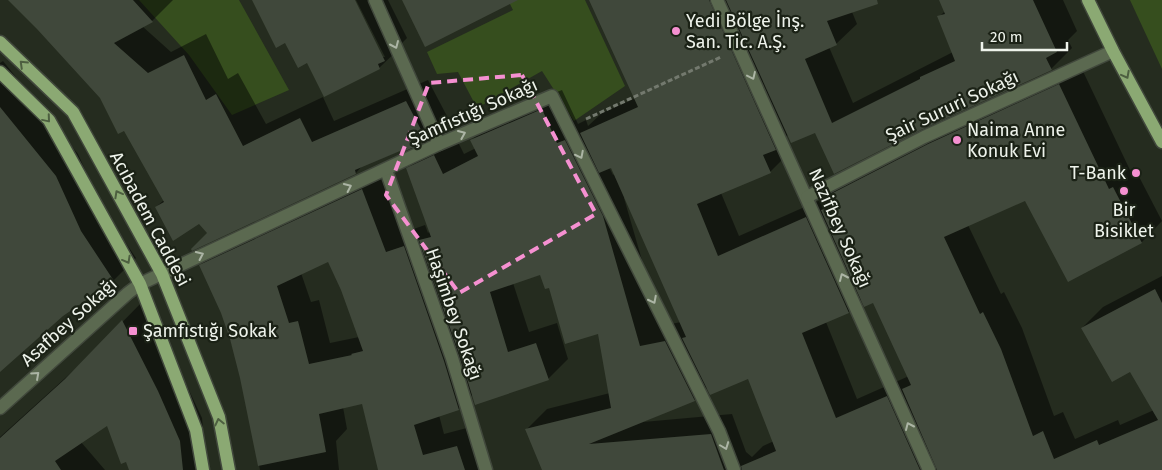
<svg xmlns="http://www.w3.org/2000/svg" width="1162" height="470" viewBox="0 0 1162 470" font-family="'Fira Sans',sans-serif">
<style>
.green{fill:#364e1e}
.shadow{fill:#0007;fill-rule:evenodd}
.building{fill:#40483b;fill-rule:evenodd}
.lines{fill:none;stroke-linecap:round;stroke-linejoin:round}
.minor-casing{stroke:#41483c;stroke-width:15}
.primary-casing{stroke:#41483c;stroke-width:15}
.path{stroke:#73796e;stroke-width:3;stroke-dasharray:5 2.5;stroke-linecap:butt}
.minor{stroke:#5b6950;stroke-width:12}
.primary{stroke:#8ba973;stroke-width:12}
.oneway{stroke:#acb5a5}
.oneway2{stroke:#4d5f40}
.marked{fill:none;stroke:#f590d1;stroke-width:4;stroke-dasharray:10 6;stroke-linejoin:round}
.poi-dot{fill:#f590d1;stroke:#1b2216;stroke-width:2}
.labels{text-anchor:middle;stroke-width:4.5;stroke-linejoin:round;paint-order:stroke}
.poi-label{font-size:18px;fill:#eef3eb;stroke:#1b2216;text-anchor:start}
.street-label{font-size:18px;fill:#eef3eb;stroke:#1b2216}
</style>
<rect width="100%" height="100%" fill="#252c1f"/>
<g class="green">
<polygon points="139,0 239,0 289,90 232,115 189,55"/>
<polygon points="508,0 585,0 625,86 574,121 542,71 477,108 458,72 437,74 427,52 513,10"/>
<polygon points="1130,0 1162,0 1162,69"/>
</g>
<g class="shadow">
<polygon points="9,0 173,0 152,21 142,26 171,52 206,34 228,79 238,73 266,124 323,97 334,121 428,80 448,118 426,140 362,166 356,173 194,249 209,233 199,222 156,207 164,200 125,129 101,97 38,28"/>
<polygon points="253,0 354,0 382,57 385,57 356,0 388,0 407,38 401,44 402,46 379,68 308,62 286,41"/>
<path d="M590,0H857L850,7L857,24L836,44L829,47L853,103L953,52L939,17L945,11L940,0H1063L1077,31L1068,40L1072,48L1051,69L815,132L788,135L785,138L791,151L770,172L721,193L739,236L825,198L845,178L1080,65L1130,170L1134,167L1162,221L1142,242L1068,280L1026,199L968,225L1001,294L1004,292L1022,328L1054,416L1063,412L1075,439L1118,420L1120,425L1154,410L1131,370L1082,328L1103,307L1162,276V470H543L527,429L547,409L610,393L599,333L550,286L541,274L513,283L529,332L557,323L568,359L548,379L473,394L459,409L439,415L444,434L478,425L491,470H379L362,402L343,407L347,429L336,441L339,470H260L242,378L222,312L200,266L222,244L384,168L408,231L425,225L428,233L430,231L408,169L429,148L455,136L464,154L476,148L472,140L492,119L562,90L578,124L586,120L588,126L602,113L636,98ZM609,167H612L615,174L613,175ZM625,197L681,322L661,326L624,198ZM328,261L342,290L359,337L330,343L319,300L311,302L301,273ZM862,299L874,301L909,376L857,399L826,322L849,312ZM749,378L774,441L763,446L752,457L746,452L732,414L643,422L694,400L708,387Z"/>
<polygon points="3,61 78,154 103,209 136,258 114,280 63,315 0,370 0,63"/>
<polygon points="145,299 179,369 202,418 207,470 131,470 108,424 81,442 105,470 0,470 0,437 84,361"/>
</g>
<g class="building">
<polygon points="8,0 133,0 153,22 114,43 148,73 184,55 206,100 216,94 243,146 300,118 312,142 406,101 427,141 401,153 400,151 355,170 356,174 192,251 191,249 207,233 199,224 173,241 155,207 164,202 124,131 118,134 100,98 37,29"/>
<polygon points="252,0 355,0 385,61 378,64 380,69 324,97 307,63 298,68 285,43 276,48"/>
<polygon points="402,0 518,0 425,47"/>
<polygon points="589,0 709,0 776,150 763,155 771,173 697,204 718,256 806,217 849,313 802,333 836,418 887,396 920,470 742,470 741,466 776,451 748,379 710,395 682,338 686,337 611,168 599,173 580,133 638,107"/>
<polygon points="726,0 877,0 878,4 827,21 837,45 805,59 832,123 920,79 920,77 955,61 937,16 945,14 939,0 1033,0 1057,52 1046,58 1052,70 921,130 834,174 815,133 791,143"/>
<polygon points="1059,84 1109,189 1113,187 1142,243 1068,282 1025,201 944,237 980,314 983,312 1001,349 1033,436 1043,431 1054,459 1097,440 1099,445 1158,420 1130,372 1112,382 1081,328 1155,289 1162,303 1162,470 937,470 902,389 911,385 873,303 864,307 821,210 827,208 823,198 928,144"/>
<polygon points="0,107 56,176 81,231 114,281 63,316 0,372"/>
<polygon points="542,109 557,143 565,140 603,216 640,346 665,341 695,401 589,444 711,434 724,470 542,470 525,429 611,408 598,334 565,344 549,288 545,289 540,275 490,292 508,352 536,343 549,380 475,405 460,356 419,240 431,237 406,168 434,155 443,174 478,156 470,140"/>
<path d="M362,189L386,252L404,246L444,361L459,410L414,425L423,455L457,446L465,470H378L362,404L319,414L326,452L258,466L240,378L230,339L221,313L199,265ZM328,262L341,290L363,351L351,354L352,355L309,364L298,321L289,323L277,286Z"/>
<polygon points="122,320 158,391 180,441 183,470 129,470 126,462 121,464 107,426 55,461 61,470 0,470 0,438 65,379"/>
</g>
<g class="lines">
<g class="minor-casing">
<g id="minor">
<polyline points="375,0 439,144"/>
<polyline points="717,0 929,470"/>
<polyline points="386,170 452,358 486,470"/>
<polyline points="807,197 924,137 1113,51"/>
<polyline points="0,408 128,293 140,284 439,144 552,96 719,431 734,470"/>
</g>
</g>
<g class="primary-casing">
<g id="primary">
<polyline points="1088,0 1113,51 1162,142"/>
<polyline points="0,42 73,112 162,274 219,417 229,470"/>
<polyline points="0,72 49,120 140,284 196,430 203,470"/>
</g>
</g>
<polyline class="path" points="586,119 721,57"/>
<use href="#minor" class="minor"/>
<use href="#primary" class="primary"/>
</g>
<defs><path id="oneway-chevron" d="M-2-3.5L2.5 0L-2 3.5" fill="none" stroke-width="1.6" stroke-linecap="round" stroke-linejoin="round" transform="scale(1.25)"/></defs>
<g class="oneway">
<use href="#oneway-chevron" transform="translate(395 45) rotate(66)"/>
<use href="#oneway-chevron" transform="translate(752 76) rotate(65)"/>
<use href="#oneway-chevron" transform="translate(462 134) rotate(-23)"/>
<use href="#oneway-chevron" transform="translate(580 155) rotate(63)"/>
<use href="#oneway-chevron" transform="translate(348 187) rotate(-25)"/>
<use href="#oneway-chevron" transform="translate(200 255) rotate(-25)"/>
<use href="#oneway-chevron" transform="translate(843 277) rotate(-114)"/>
<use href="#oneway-chevron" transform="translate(653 300) rotate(63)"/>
<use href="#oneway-chevron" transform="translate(36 375) rotate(-42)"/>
<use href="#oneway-chevron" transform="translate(909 426) rotate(-114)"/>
<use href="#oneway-chevron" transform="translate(725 446) rotate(69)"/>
</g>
<g class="oneway2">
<use href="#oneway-chevron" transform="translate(23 64) rotate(-136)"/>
<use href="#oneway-chevron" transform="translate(1126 75) rotate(62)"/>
<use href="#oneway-chevron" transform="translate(47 119) rotate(50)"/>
<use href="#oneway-chevron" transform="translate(118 194) rotate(-119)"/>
<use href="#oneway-chevron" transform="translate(127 260) rotate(61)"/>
<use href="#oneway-chevron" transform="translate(219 422) rotate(-103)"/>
</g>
<path class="marked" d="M522,75L596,214L459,293L386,195L429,83Z"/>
<g class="poi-dot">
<circle cx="676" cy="31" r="5"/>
<circle cx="957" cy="140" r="5"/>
<circle cx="1136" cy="173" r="5"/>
<circle cx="1124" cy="191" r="5"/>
<rect x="128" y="326" width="10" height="10" rx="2.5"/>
</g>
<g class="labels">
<g class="poi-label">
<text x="686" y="27">Yedi Bölge İnş.<tspan x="686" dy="21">San. Tic. A.Ş.</tspan></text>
<text x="967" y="136">Naima Anne<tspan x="967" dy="21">Konuk Evi</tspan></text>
<text x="1126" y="179" text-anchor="end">T-Bank</text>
<text x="1124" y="216" text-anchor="middle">Bir<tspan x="1124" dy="21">Bisiklet</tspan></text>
<text x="143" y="337">Şamfıstığı Sokak</text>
</g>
<g class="street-label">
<text transform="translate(952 106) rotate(-25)" y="6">Şair Sururi Sokağı</text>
<text transform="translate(473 112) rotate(-24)" y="6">Şamfıstığı Sokağı</text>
<text transform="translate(150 219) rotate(62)" y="6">Acıbadem Caddesi</text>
<text transform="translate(840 228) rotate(66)" y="6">Nazifbey Sokağı</text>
<text transform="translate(454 314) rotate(71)" y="6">Haşimbey Sokağı</text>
<text transform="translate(69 322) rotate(-42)" y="6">Asafbey Sokağı</text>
</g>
</g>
<path d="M982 42v8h85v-8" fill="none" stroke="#eef3eb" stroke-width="2.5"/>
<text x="990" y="42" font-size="15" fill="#eef3eb" stroke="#1b2216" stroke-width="4" paint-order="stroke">20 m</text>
</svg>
